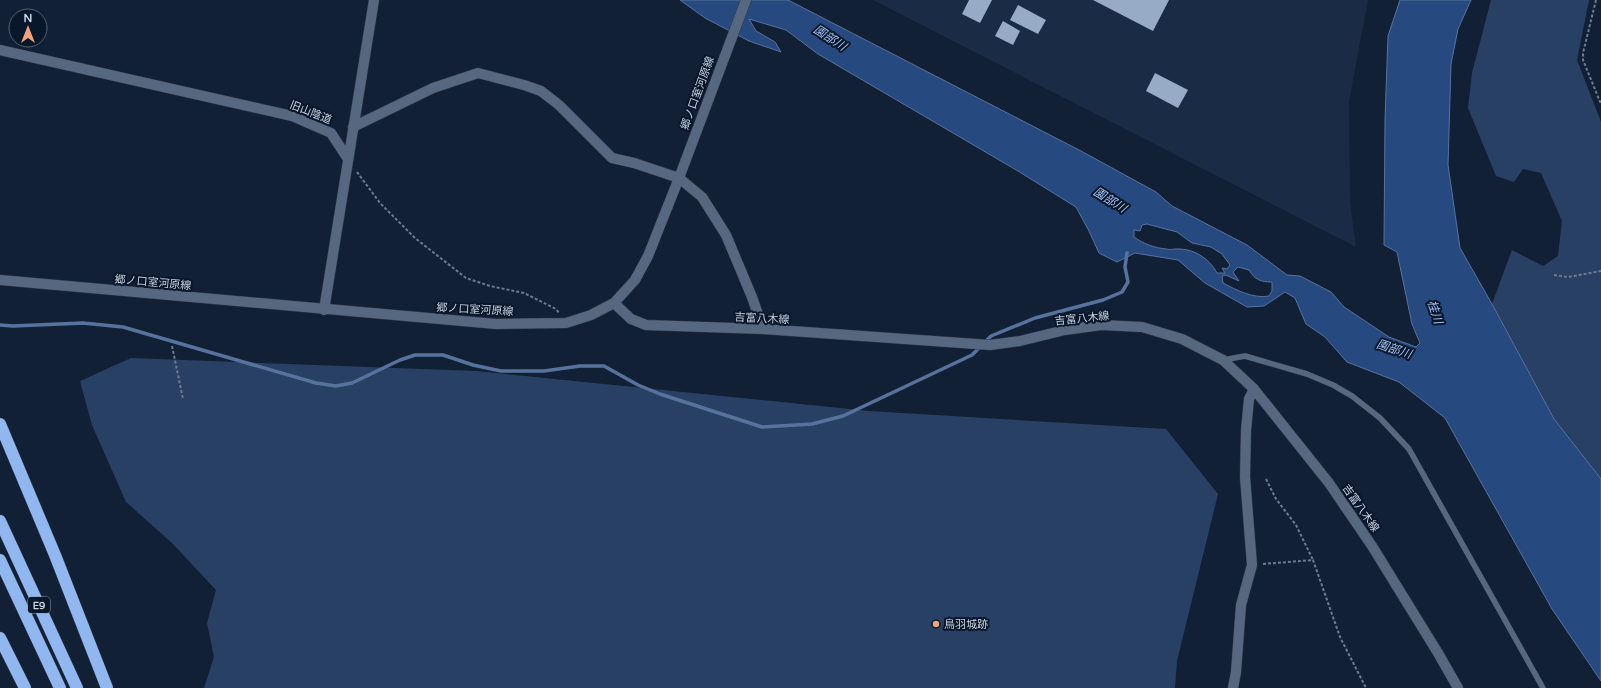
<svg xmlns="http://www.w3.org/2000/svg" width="1601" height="688" viewBox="0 0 1601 688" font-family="'Varela Round','Noto Sans JP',sans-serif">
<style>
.built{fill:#192b45}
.green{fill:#284064}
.water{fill:#264a7f;stroke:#57739d;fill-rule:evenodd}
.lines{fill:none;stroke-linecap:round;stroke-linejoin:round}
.stream{stroke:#57739d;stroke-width:3.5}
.building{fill:#97aac6}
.lane-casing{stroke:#31394c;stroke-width:6}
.street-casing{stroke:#31394c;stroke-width:11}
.secondary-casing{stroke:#31394c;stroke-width:11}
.highway-casing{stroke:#31394c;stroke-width:13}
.path{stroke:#6e7a8d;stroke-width:2;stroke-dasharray:3 2;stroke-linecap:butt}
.lane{stroke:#566780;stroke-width:5.5}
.street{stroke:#566780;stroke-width:10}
.secondary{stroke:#566780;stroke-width:10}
.highway{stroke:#90b7f0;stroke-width:12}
.poi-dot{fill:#f0a27a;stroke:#09172b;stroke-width:1.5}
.labels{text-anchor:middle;stroke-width:4;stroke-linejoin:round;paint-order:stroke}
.shield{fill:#09172b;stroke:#8f9bab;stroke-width:1}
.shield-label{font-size:10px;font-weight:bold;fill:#c9d3e2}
.street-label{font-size:11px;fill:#c9d3e2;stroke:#09172b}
.poi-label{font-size:11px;fill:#c9d3e2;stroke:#09172b;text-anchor:start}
.water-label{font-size:12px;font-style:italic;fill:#a1c1f1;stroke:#09172b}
</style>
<rect width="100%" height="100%" fill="#122036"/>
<polygon class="built" points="873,0 1368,0 1349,101 1350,202 1356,247"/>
<g class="green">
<polygon points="1491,0 1589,0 1577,60 1601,122 1601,479 1554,419 1492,304 1512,250 1543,266 1558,256 1562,221 1541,173 1523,169 1514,182 1496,176 1468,108 1472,73"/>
<polygon points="131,358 476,371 869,411 1166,429 1218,494 1177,661 1175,688 204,688 214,657 207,623 216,590 172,543 126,502 92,425 80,381"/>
</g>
<path class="water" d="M680,0H788L1081,151L1156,192L1172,206L1247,245L1287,275L1300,276L1331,292L1344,307L1389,337L1416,347L1420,343L1412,324L1397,252L1384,245L1385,119L1388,36L1400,0H1471L1458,29L1451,64L1448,165L1460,248L1492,304L1554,419L1601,479V681L1552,609L1445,418L1399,382L1347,362L1325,337L1306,324L1295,298L1285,292L1264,306L1247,307L1205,283L1178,260L1135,253L1117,262L1099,253L1089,231L1076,207L1018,171L818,54L786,30L749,19L756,31L775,42L781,52L749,41L705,18ZM1147,224L1177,232L1192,243L1211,247L1222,254L1230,265L1227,269L1222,268L1225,273H1217C1209,258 1193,248 1176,249C1173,249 1170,250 1166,249C1155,248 1144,244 1134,237V230L1140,231L1142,225ZM1238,267L1249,270C1255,280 1261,282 1272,282V291L1269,296C1254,299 1236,290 1223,283L1222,276L1226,275L1239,281L1233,272Z"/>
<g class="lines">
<polyline class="stream" points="0,325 13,326 83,323 123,327 316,383 336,386 352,383 400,360 415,355 443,355 473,365 501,371 544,371 580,366 604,366 638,385 660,394 762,427 812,424 843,416 972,355 991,336 1035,318 1103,300 1122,292 1128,282 1125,267 1127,253"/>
</g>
<g class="building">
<polygon points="969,0 992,0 980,23 962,14"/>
<polygon points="1093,0 1169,0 1153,31"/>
<polygon points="1018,5 1046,20 1038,34 1010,20"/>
<polygon points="1003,21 1020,31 1013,45 995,36"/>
<polygon points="1155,73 1188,90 1178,108 1146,91"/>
</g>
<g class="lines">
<g class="lane-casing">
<polyline id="lane" points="1223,360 1245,356 1307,374 1333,385 1352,396 1380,418 1409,449 1543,688"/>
</g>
<g class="street-casing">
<g id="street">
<polyline points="0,50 292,116 331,133 348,159"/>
<polyline points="353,127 433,88 478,73 524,85 541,91 559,105 612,158 634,163 679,178 702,197 726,235 752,297 763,329"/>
<polyline points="324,310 374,0"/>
<polyline points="1233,688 1236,672 1241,605 1252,565 1245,477 1246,430 1249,399 1254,389"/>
</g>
</g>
<g class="secondary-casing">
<g id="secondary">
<polyline points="0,280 496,324 566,323 591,315 614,303 635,280 648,256 679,178 746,0"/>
<polyline points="614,303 631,319 646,325 763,329 990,345 1020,341 1065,330 1101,325 1142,327 1182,339 1223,360 1254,389 1329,483 1372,546 1438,653 1458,688"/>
</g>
</g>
<g class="highway-casing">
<g id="highway">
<polyline points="0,424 55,555 107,688"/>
<polyline points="0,521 77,688"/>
<polyline points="0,560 60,688"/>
<polyline points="0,638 25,688"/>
</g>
</g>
<g class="path">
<polyline points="1596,0 1583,53 1583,60 1601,104"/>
<polyline points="357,172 380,203 415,238 466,278 490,286 524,293 556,309 559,313"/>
<polyline points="1554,275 1568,277 1601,271"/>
<polyline points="172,346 183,399"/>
<polyline points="1266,479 1276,499 1296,525 1313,560"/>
<polyline points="1263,564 1313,560 1340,637 1366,688"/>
</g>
<use href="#lane" class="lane"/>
<use href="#street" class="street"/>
<use href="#secondary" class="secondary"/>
<use href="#highway" class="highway"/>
</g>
<circle class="poi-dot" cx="936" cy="624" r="4"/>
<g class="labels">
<rect class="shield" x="28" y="597" width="22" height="16" rx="3"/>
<g class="shield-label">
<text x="39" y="609">E9</text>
</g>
<g class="street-label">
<text transform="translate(697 93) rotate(-70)" y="4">郷ノ口室河原線</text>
<text transform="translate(311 112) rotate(22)" y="4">旧山陰道</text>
<text transform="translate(153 282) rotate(5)" y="4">郷ノ口室河原線</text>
<text transform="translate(475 309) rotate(3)" y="4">郷ノ口室河原線</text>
<text transform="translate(762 318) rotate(3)" y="4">吉富八木線</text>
<text transform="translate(1082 318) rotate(-6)" y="4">吉富八木線</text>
<text transform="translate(1361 508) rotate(55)" y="4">吉富八木線</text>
</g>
<g class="poi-label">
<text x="944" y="628">鳥羽城跡</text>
</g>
<g class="water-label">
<text transform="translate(830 38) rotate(33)" y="4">園部川</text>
<text transform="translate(1110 200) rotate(32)" y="4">園部川</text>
<text transform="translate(1435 312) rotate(72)" y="4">桂川</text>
<text transform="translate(1394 349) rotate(18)" y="4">園部川</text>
</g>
</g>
<g transform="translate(28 28)"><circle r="19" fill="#09172b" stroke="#566274"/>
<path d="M0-3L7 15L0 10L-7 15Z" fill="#f0a27a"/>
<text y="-6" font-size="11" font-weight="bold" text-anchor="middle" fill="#c9d3e2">N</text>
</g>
</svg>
